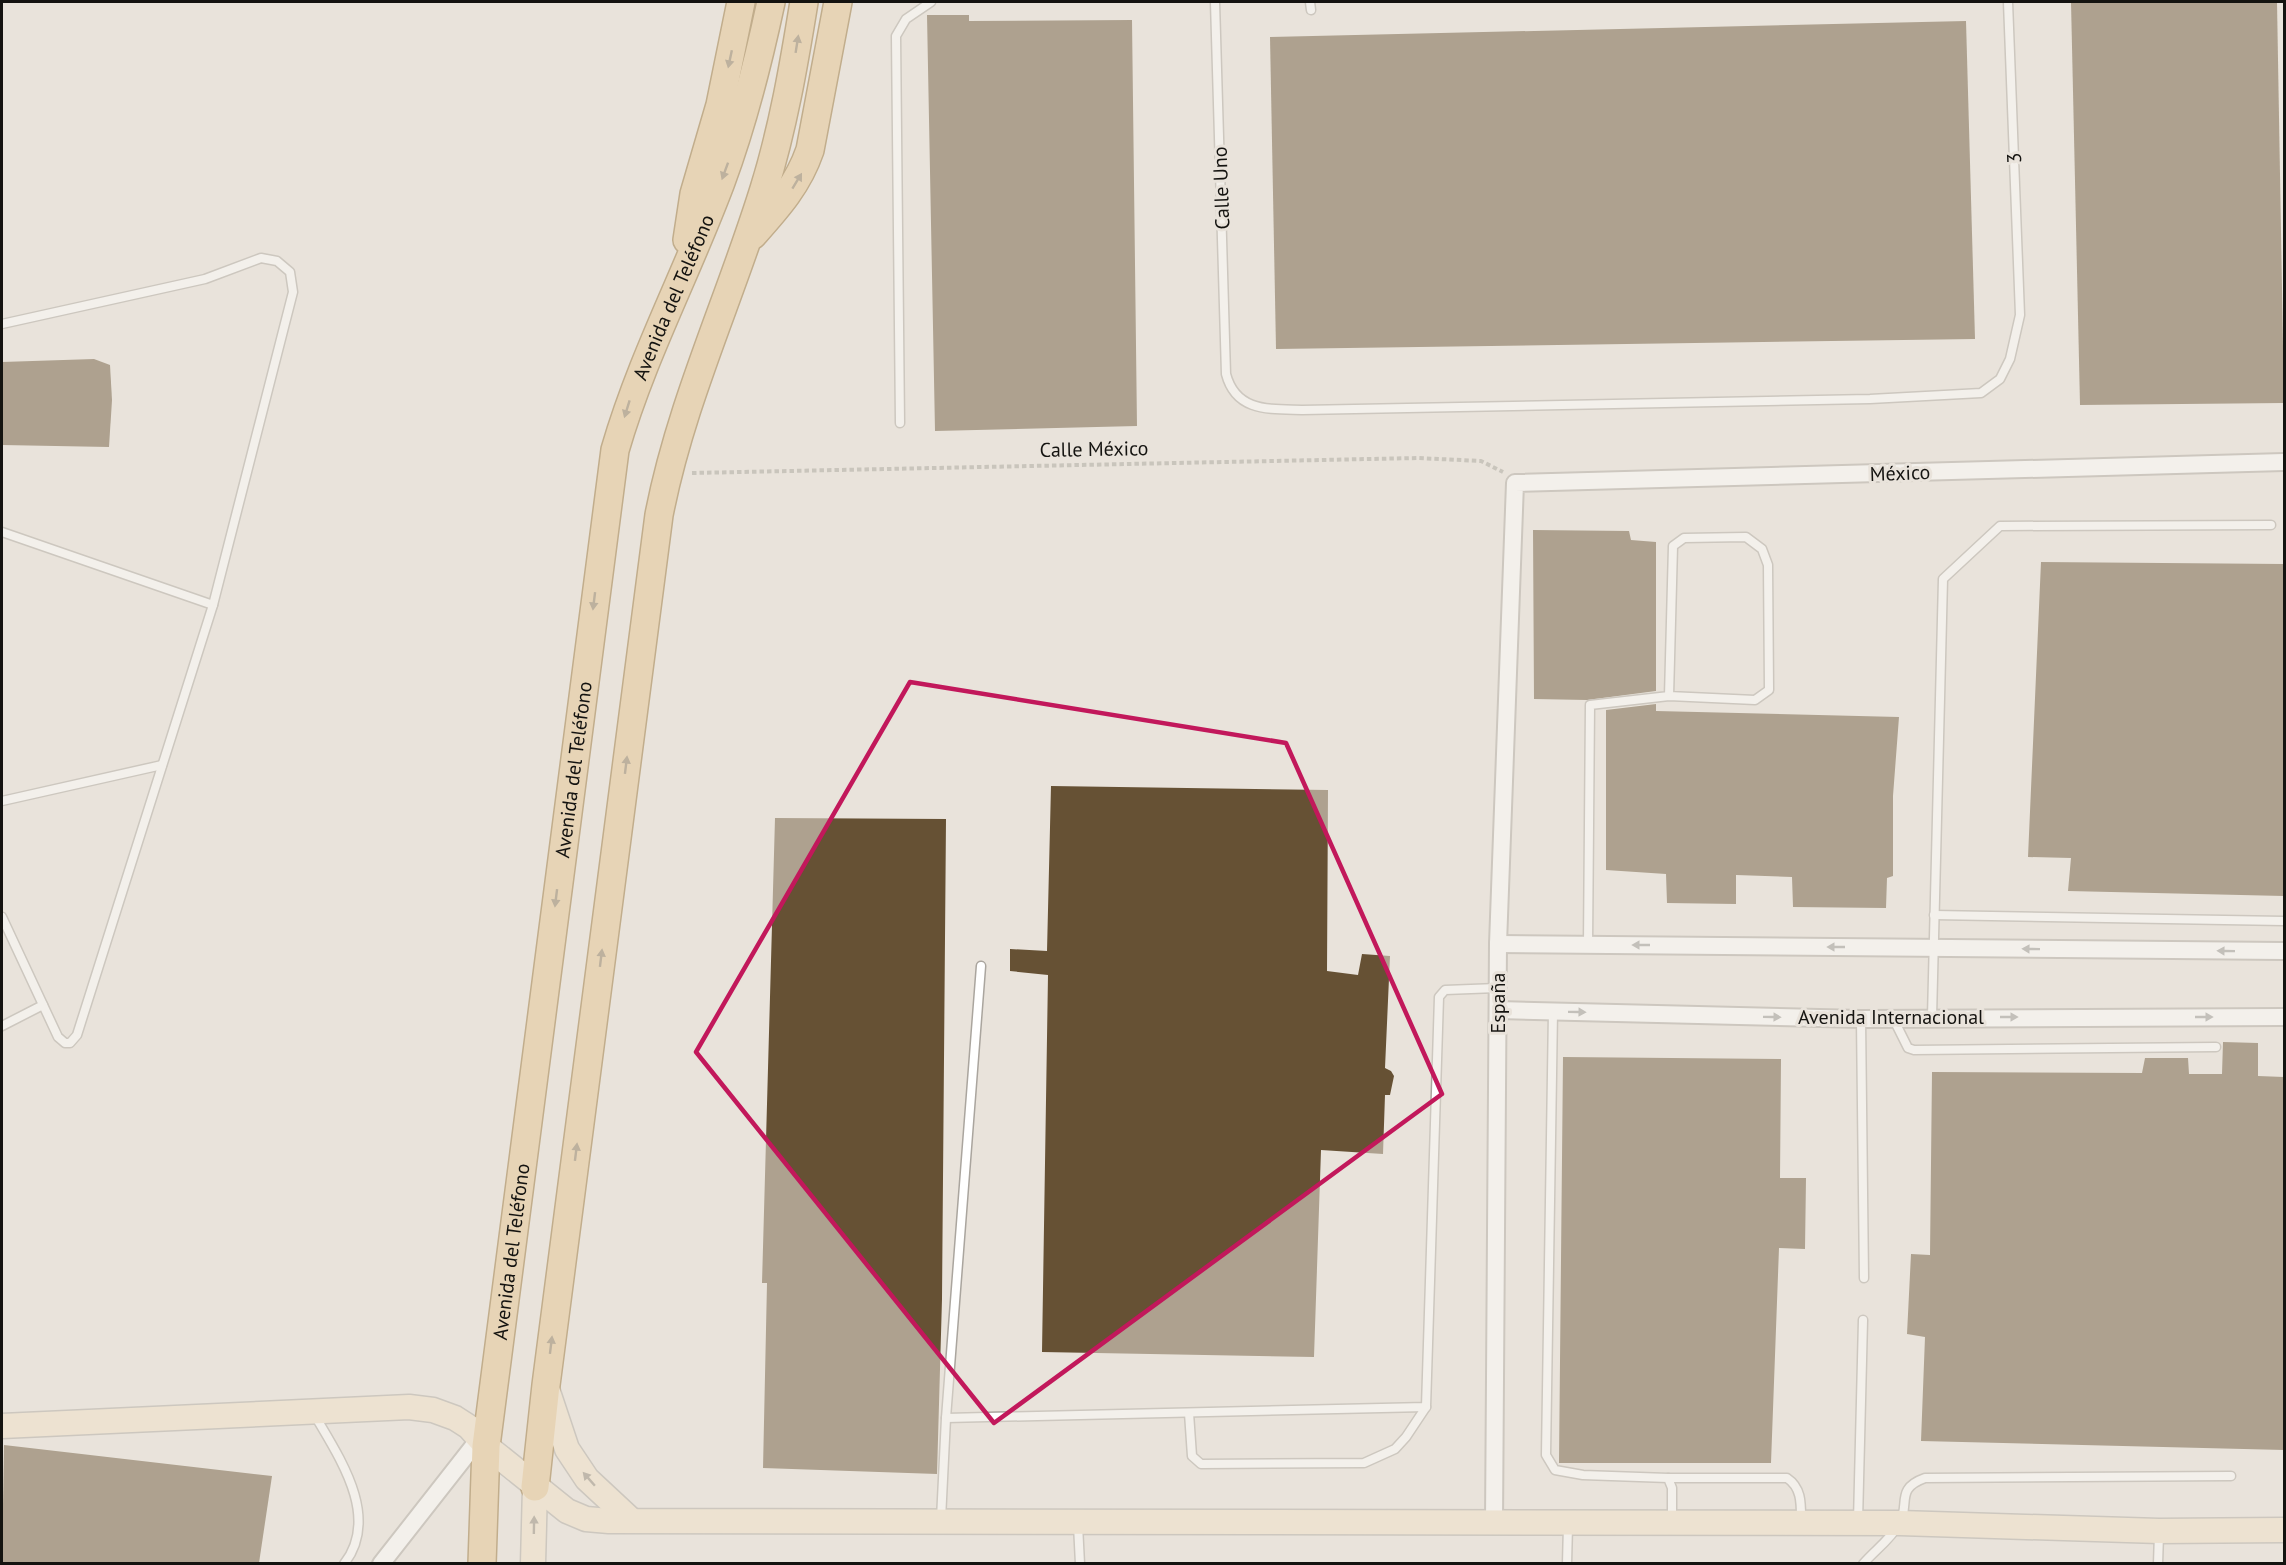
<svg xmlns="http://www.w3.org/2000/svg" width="2286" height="1565" viewBox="0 0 2286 1565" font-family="'PT Sans',sans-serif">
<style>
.building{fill:#665134}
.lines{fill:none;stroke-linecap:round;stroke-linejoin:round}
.lane-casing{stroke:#aaa59e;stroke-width:11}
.street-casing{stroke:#aaa59e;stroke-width:20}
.secondary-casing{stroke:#aaa59e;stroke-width:27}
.primary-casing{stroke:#916b2d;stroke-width:30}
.path{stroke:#a39f98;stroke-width:4;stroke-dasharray:4.5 3;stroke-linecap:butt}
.lane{stroke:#fff;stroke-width:8}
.street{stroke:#fff;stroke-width:16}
.secondary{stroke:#f2e1c5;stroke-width:24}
.primary{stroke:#e5c28b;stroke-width:27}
.oneway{fill:#877354}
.oneway2{fill:#959593}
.oneway3{fill:#8e8474}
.marked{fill:none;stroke:#c2185b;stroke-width:4.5;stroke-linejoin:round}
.labels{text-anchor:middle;stroke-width:6;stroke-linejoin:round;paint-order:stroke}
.street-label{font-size:20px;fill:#141310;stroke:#e9e3db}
</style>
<rect width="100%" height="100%" fill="#e9e3db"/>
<g class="building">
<polygon points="2071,2 2277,2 2284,403 2080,405"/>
<polygon points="927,15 969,15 969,21 1132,20 1137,426 935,431"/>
<polygon points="1966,21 1975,339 1276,349 1270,37"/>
<polygon points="94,359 110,365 112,400 109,447 2,445 2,362"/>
<polygon points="1533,530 1629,531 1631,540 1656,542 1656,691 1587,700 1534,699"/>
<polygon points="2041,562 2284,564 2284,896 2068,891 2071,858 2028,857"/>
<polygon points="1656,704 1656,711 1899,717 1893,796 1893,876 1887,878 1886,908 1793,907 1792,877 1736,875 1736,904 1667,903 1666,874 1606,870 1606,710"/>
<polygon points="1051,786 1328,790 1327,971 1358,975 1362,954 1390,956 1385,1068 1391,1071 1394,1076 1390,1095 1385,1095 1383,1154 1321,1150 1314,1357 1042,1352 1048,975 1010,971 1010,949 1047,951"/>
<polygon points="775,818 946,819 942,1299 937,1474 763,1468 767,1283 762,1283"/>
<polygon points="2223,1042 2258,1043 2258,1076 2284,1077 2284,1450 1921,1441 1925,1337 1907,1334 1911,1254 1930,1255 1932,1072 2142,1073 2145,1058 2188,1058 2189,1074 2222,1074"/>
<polygon points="1563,1057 1781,1059 1780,1178 1806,1178 1805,1249 1779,1248 1771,1463 1559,1463"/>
<polygon points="4,1445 272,1476 259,1563 2,1563"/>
</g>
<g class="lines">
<g class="lane-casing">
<g id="lane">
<path d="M1215,2L1226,374C1236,412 1269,409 1302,410L1870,399L1981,393L2000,379L2010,359L2020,315L2008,2"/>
<polyline points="1310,2 1311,10"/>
<polyline points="2,324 205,279 261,258 277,261 290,272 293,292 213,605 77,1035 70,1043 65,1043 58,1037 2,917"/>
<polyline points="900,423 896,36 906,19 931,2"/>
<polyline points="2,532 213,605"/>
<polyline points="2,801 162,765"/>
<polyline points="1934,915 2284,921"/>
<polyline points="1588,945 1590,705 1669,696 1755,700 1769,690 1768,565 1762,549 1746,537 1684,538 1673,546 1669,696"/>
<polyline points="981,966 946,1418 1426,1407 1439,997 1445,990 1497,988"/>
<polyline points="1553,1011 1546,1455 1555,1470 1583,1475 1668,1478 1672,1488 1672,1520"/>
<polyline points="1932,1017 1943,579 2000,526 2271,525"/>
<polyline points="1893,1018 1908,1048 1914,1050 2216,1047"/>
<polyline points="1861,1019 1864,1278"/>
<polyline points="2,1026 43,1005"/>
<polyline points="1189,1413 1192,1456 1201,1464 1364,1463 1395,1449 1406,1437 1426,1407"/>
<path d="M314,1414C339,1457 381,1517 344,1564"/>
<path d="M1668,1478H1787C1802,1488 1801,1504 1801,1521"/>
<polyline points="941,1519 946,1418"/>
<polyline points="1858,1521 1863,1320"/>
<polyline points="1078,1525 1080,1564"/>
<polyline points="1567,1564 1568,1525"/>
<path d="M1863,1564C1874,1551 1891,1539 1899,1524C1911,1505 1894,1489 1925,1478L2231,1476"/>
<polyline points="2158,1564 2159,1534"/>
</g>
</g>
<g class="street-casing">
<g id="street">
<polyline points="1498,944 2284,951"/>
<polyline points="1498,1010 1861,1019 2284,1017"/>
<polyline points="1494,1523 1498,944 1515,483 2284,462"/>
<polyline points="381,1564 479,1439"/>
</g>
</g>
<g class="secondary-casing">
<g id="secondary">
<polyline points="546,1386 567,1449 587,1479 631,1520"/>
<polyline points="2,1426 409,1407 433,1410 455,1418 469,1427 486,1446 567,1511 586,1519 609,1521 1900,1523 2159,1531 2284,1530"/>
<polyline points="533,1564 535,1487"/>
</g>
</g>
<g class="primary-casing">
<g id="primary">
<path d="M753,235C777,208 798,185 810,150L838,2"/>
<polyline points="687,240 694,194 720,105 741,2"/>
<path d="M535,1487L546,1385L659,515C681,402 730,299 764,189C783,128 794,64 804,2"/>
<path id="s1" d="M482,1564L486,1446L615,450C642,357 687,273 721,182C743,123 758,63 771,2"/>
</g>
</g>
<polyline class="path" points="692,473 1418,458 1481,461 1503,472"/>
<use href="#lane" class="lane"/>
<use href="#street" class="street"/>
<use href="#secondary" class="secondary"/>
<use href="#primary" class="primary"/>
</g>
<defs><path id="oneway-solid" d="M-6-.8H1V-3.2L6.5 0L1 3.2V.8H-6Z" transform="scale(1.5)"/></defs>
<g class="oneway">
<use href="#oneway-solid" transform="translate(797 44) rotate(-81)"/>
<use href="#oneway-solid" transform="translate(730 59) rotate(102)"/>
<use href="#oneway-solid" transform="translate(725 171) rotate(110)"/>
<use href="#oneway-solid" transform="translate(797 181) rotate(-59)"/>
<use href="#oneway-solid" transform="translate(627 409) rotate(107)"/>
<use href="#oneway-solid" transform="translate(594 601) rotate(97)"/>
<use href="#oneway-solid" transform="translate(626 765) rotate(-83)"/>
<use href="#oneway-solid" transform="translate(556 898) rotate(97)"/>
<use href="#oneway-solid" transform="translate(601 958) rotate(-83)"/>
<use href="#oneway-solid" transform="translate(576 1152) rotate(-83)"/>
<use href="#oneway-solid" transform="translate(551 1345) rotate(-83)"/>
</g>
<g class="oneway2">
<use href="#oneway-solid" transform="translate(1641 945) rotate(-180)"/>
<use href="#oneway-solid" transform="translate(1836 947) rotate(-180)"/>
<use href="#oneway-solid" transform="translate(2031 949) rotate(-179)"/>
<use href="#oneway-solid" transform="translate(2226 951) rotate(-179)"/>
<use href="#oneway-solid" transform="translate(1577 1012) rotate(1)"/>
<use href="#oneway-solid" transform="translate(1772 1017) rotate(1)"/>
<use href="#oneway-solid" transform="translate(2009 1017)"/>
<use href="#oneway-solid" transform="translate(2204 1017)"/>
</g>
<g class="oneway3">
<use href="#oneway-solid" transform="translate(589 1479) rotate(-131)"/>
<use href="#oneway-solid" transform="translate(534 1525) rotate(-89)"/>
</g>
<path d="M0 0H2286V1565H0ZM910,682L1286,743L1442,1094L994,1423L696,1052Z" fill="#e9e3db" fill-opacity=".55" fill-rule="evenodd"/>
<path class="marked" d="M910,682L1286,743L1442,1094L994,1423L696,1052Z"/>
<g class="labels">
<g class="street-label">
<text transform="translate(2014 158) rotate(-92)" y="7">3</text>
<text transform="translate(1221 188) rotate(-92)" y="7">Calle Uno</text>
<text dy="7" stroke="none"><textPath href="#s1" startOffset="1286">Avenida del Teléfono</textPath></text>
<text transform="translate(1094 449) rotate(-1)" y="7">Calle México</text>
<text transform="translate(1900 473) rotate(-2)" y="7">México</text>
<text dy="7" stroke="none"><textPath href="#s1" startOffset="800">Avenida del Teléfono</textPath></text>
<text transform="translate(1498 1003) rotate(-90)" y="7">España</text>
<text x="1891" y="1024">Avenida Internacional</text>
<text dy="7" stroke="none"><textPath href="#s1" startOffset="314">Avenida del Teléfono</textPath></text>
</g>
</g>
<rect width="2286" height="1565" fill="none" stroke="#141310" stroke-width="6"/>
</svg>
